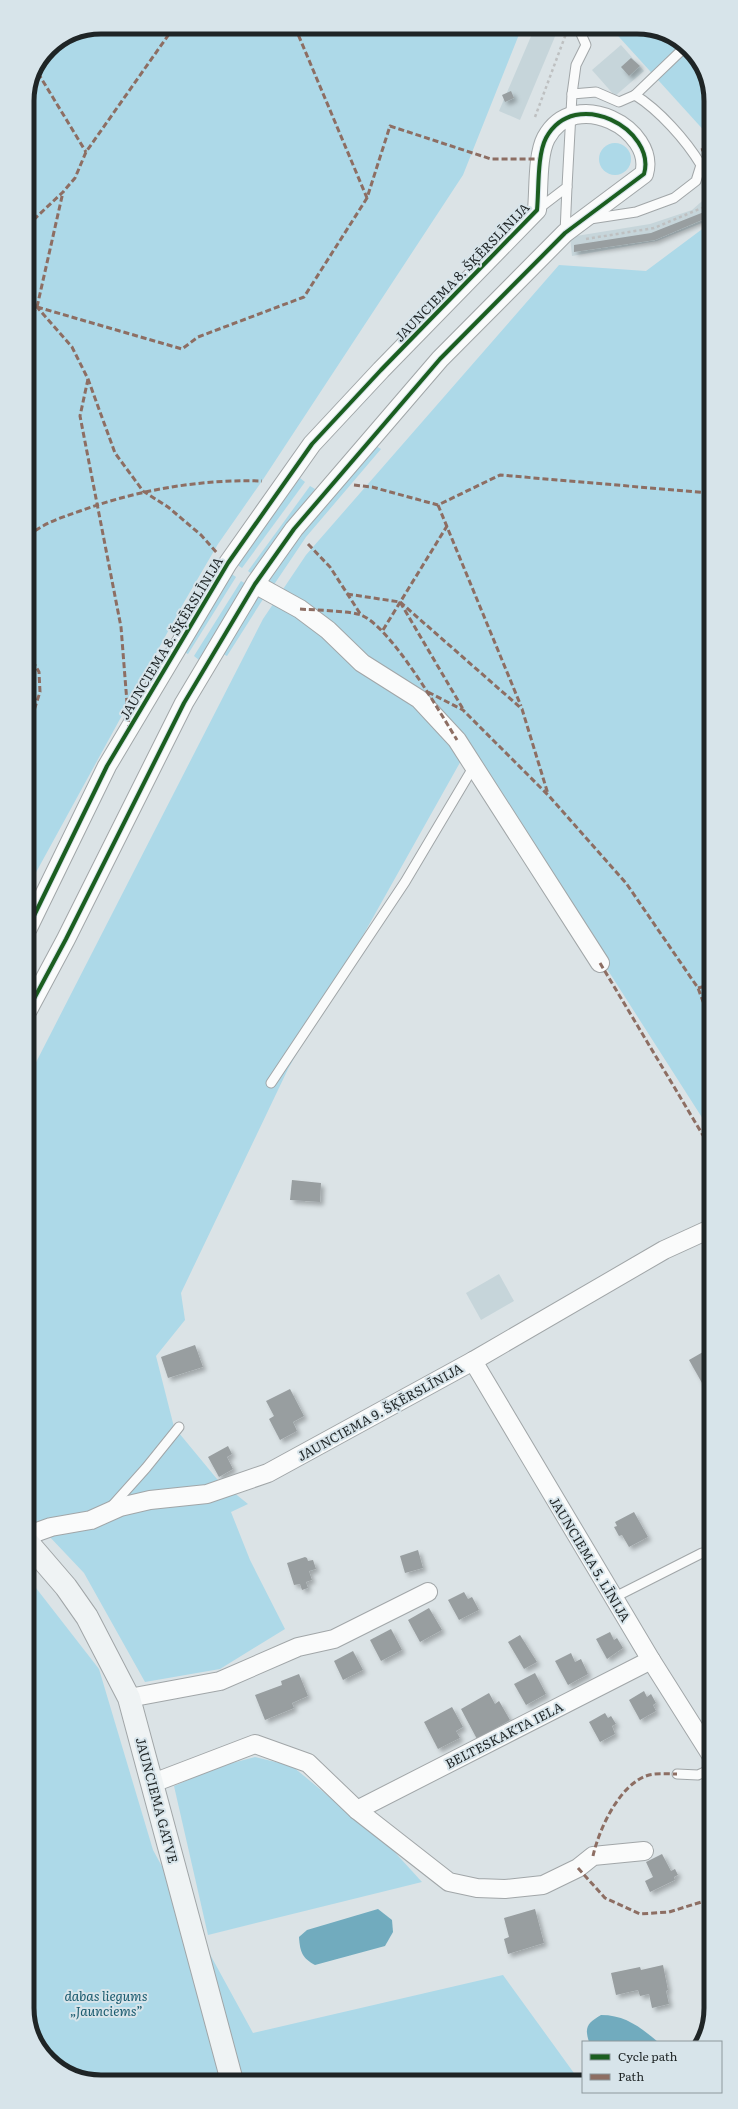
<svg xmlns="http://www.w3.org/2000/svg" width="738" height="2109" viewBox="0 0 738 2109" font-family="Literata,serif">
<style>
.built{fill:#c6d5da}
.green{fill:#add9e8}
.water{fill:#71abbe}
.building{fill:#989ea0;filter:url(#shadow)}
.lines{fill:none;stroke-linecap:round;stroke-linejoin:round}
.service-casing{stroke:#a1a6a8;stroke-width:11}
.minor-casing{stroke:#a1a6a8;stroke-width:20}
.secondary-casing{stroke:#a1a6a8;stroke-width:24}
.path{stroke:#bec0c1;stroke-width:2.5;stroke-dasharray:3 3;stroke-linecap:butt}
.service{stroke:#fafbfb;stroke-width:9}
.minor{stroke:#fafbfb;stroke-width:18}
.secondary{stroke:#eff3f4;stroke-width:22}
.quiet{stroke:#8d6e63;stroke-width:3;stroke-dasharray:6 3;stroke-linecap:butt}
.cycleway-casing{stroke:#d7e4ea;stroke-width:6}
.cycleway{stroke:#1b5e20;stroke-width:4}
.labels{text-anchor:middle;stroke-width:4;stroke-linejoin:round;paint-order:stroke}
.street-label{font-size:13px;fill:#1f2526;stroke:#d7e4ea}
.park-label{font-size:13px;font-style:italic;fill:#195a6e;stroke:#d7e4ea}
.rim{fill:none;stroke:#1f2526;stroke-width:5}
</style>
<defs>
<filter id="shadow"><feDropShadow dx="3.5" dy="3.5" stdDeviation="2" flood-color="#0004"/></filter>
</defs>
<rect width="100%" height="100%" fill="#dbe3e6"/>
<g class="built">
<polygon points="535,27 559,27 520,120 499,111"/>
<polygon points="621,45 644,71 615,96 592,70"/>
<polygon points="709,195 709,220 657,241 572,256 570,237 650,224 692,210"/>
<polygon points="499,1274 514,1301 481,1320 466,1293"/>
</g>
<g class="green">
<polygon points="101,27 522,27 463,175 262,481 218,544 183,604 28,887 27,96 49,49 73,33"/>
<polygon points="610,27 642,27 682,42 708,82 708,135"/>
<circle cx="615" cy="159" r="16"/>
<polygon points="709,224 710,1130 467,750 288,1069 181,1293 185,1320 156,1356 174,1427 217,1479 248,1504 231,1512 250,1560 285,1629 220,1669 145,1682 84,1573 29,1515 28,1078 263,619 306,555 559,265 646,271"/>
<polygon points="374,445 381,449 306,537 271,589 264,585 301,534"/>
<polygon points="300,478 305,482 242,568 236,564"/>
<polygon points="310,486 315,489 253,575 248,571"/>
<polygon points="230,573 236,577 188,654 182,651"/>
<polygon points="241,581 246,584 199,660 194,656"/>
<polygon points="260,593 265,596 227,656 221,653"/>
<polygon points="29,1579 99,1669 153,1850 253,2033 503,1975 579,2080 96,2082 52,2064 30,2027"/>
<polygon points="255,1757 292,1766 390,1847 422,1882 208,1935 174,1786 221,1766"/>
</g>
<g class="water">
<path d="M378,1909L392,1920L393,1932L385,1946L315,1965C302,1958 300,1952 299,1937L307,1930Z"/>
<path d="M601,2015C625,2015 640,2027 658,2042H589C584,2026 588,2023 601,2015Z"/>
</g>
<g class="building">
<polygon points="631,58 640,66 629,76 621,67"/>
<polygon points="511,91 514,98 505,102 502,95"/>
<polygon points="709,210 709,217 655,240 574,252 574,245 651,233"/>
<polygon points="292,1180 321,1183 320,1202 290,1200"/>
<polygon points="195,1345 203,1367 168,1378 161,1357"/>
<polygon points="710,1348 710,1378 702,1383 689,1360"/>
<polygon points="290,1389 304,1416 293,1422 297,1431 280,1440 269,1419 274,1416 266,1401"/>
<polygon points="228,1446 232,1454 227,1457 233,1469 219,1477 208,1457"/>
<polygon points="634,1512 648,1537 629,1547 622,1535 619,1536 614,1527 617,1526 615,1522"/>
<polygon points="418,1550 423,1568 405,1573 400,1556"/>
<polygon points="305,1557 307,1558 308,1561 313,1560 316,1569 309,1571 312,1580 306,1582 308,1588 302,1590 300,1584 294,1585 287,1563"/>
<polygon points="464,1592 468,1599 472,1597 479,1610 459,1620 448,1600"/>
<polygon points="429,1608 442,1630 420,1642 408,1620"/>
<polygon points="391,1629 402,1650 381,1661 370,1640"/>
<polygon points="610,1632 614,1640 617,1638 623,1648 607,1659 596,1639"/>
<polygon points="520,1635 537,1662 524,1669 508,1642"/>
<polygon points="353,1651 363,1670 343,1680 334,1661"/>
<polygon points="571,1653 575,1662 581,1659 588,1674 568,1685 555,1661"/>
<polygon points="535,1673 546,1694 526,1705 514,1684"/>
<polygon points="299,1674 308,1696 292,1703 294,1708 265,1720 255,1695 282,1685 281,1681"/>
<polygon points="644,1691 647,1697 651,1694 656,1703 653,1705 656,1711 640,1720 629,1700"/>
<polygon points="489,1693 495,1704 499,1701 510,1720 477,1739 461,1709"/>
<polygon points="452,1707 463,1727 456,1731 460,1738 438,1749 424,1722"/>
<polygon points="605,1713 608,1718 611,1716 616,1724 612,1726 615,1734 600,1742 589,1722"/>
<polygon points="662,1854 671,1871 675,1869 678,1875 674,1877 675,1880 650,1892 645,1881 653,1877 646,1862"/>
<polygon points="535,1909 544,1943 508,1954 504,1939 509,1937 504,1918"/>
<polygon points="663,1965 668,1990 666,1991 669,2004 652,2008 649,1994 640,1996 638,1990 616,1995 611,1973 640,1967 641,1970"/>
</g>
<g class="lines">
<g class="service-casing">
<g id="service">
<polyline points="572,94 576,65 586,45 578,27"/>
<polyline points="635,95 685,47"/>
<path d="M537,210L567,187L572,94L596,92L619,102L635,95C659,110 686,140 701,165L696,181L674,198L636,212L590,219"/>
<polyline points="565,233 567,187"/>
<polyline points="271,1083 405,882 474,766"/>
<polyline points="112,1506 146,1468 179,1427"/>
<polyline points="613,1598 702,1553"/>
<polyline points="677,1774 698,1775 711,1769"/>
</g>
</g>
<g class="minor-casing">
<g id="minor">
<polyline points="262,588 300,609 328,630 362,663 419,699 457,740 600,963"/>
<path d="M28,928L107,766L228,563L312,444L381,370L537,210C539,190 537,155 546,138C575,85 657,130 644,174L565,233L440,359L294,529L255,584L184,703L66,939L28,1010"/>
<polyline points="473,1361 651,1660 711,1755"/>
<polyline points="29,1538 37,1532 51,1527 91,1520 120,1507 150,1500 207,1494 268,1473 473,1361 664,1250 710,1229"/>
<polyline points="129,1698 220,1681 298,1647 334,1639 428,1592"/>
<polyline points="153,1783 255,1744 308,1763 357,1810 449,1882 477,1888 505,1889 543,1885 578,1868 593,1856 644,1851"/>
<polyline points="357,1810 651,1660"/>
</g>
</g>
<g class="secondary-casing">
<polyline id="secondary" points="29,1544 66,1587 87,1617 129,1698 232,2081"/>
</g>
<g class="path">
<polyline points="535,117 567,31"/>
<polyline points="704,189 709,194"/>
<polyline points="586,239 654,228 709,205"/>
</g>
<use href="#service" class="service"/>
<use href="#minor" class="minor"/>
<use href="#secondary" class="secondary"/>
<g class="quiet">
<polyline points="295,27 367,198"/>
<polyline points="38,73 86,152"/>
<polyline points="701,150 709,148"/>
<polyline points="27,226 63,192 75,178 86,152 174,27"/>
<polyline points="27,304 37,307 72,347 88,379 115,453 143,491 168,507 201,535 218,554"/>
<polyline points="37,307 182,349 198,337 304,297 367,198 390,126 491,159 541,159"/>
<polyline points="27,322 37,307 63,192"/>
<polyline points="88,379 80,416 121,627 129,728"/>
<polyline points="354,485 372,487 438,505 500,475 709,493"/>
<polyline points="438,505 521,706"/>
<path d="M28,536C44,523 60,518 80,511C138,490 200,479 262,481"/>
<polyline points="308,544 330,567 361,615"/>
<polyline points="347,594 400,602 463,709"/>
<polyline points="400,602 522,709 548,794"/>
<path d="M300,609C313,610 351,611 361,615C391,627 439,711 457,740"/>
<polyline points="383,630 447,526"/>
<polyline points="28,653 39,672 40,692 28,729"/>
<polyline points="428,692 463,710 549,796 626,883 698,988 710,1020"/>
<polyline points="600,963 710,1147"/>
<polyline points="698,988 710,985"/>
<path d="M593,1856C599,1829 620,1783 649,1775C657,1773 668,1774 677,1774"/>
<polyline points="578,1868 605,1898 640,1914 669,1912 711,1899"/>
</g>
<g class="cycleway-casing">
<path id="cycleway" d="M28,928L107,766L228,563L312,444L381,370L537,210C539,190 537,155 546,138C575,85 657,130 644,174L565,233L440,359L294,529L255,584L184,703L66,939L28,1010"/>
</g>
<use href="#cycleway" class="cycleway"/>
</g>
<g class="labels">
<g class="street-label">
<text transform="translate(462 272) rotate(-46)" y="5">JAUNCIEMA 8. ŠĶĒRSLĪNIJA</text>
<text transform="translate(171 638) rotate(-59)" y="5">JAUNCIEMA 8. ŠĶĒRSLĪNIJA</text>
<text transform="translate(380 1412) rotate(-29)" y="5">JAUNCIEMA 9. ŠĶĒRSLĪNIJA</text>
<text transform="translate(590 1559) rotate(59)" y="5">JAUNCIEMA 5. LĪNIJA</text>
<text transform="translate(504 1735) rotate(-27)" y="5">BELTESKAKTA IELA</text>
<text transform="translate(157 1800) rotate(75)" y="5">JAUNCIEMA GATVE</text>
</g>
<g class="park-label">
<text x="106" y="2001">dabas liegums<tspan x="106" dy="15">„Jaunciems”</tspan></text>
</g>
</g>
<path d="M0 0H738V2109H0ZM101 34H637A67 67 0 0 1 704 101V2008A67 67 0 0 1 637 2075H101A67 67 0 0 1 34 2008V101A67 67 0 0 1 101 34Z" fill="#d7e4ea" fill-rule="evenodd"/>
<path class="rim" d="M101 34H637A67 67 0 0 1 704 101V2008A67 67 0 0 1 637 2075H101A67 67 0 0 1 34 2008V101A67 67 0 0 1 101 34Z"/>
<rect x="582" y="2041" width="140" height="52" fill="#d7e4ea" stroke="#8d989c"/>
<rect x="590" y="2054" width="20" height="6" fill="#1b5e20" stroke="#8d989c"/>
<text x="618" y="2061" font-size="12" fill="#1f2526">Cycle path</text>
<rect x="590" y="2074" width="20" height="6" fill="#8d6e63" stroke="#8d989c"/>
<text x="618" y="2081" font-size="12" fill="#1f2526">Path</text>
</svg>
